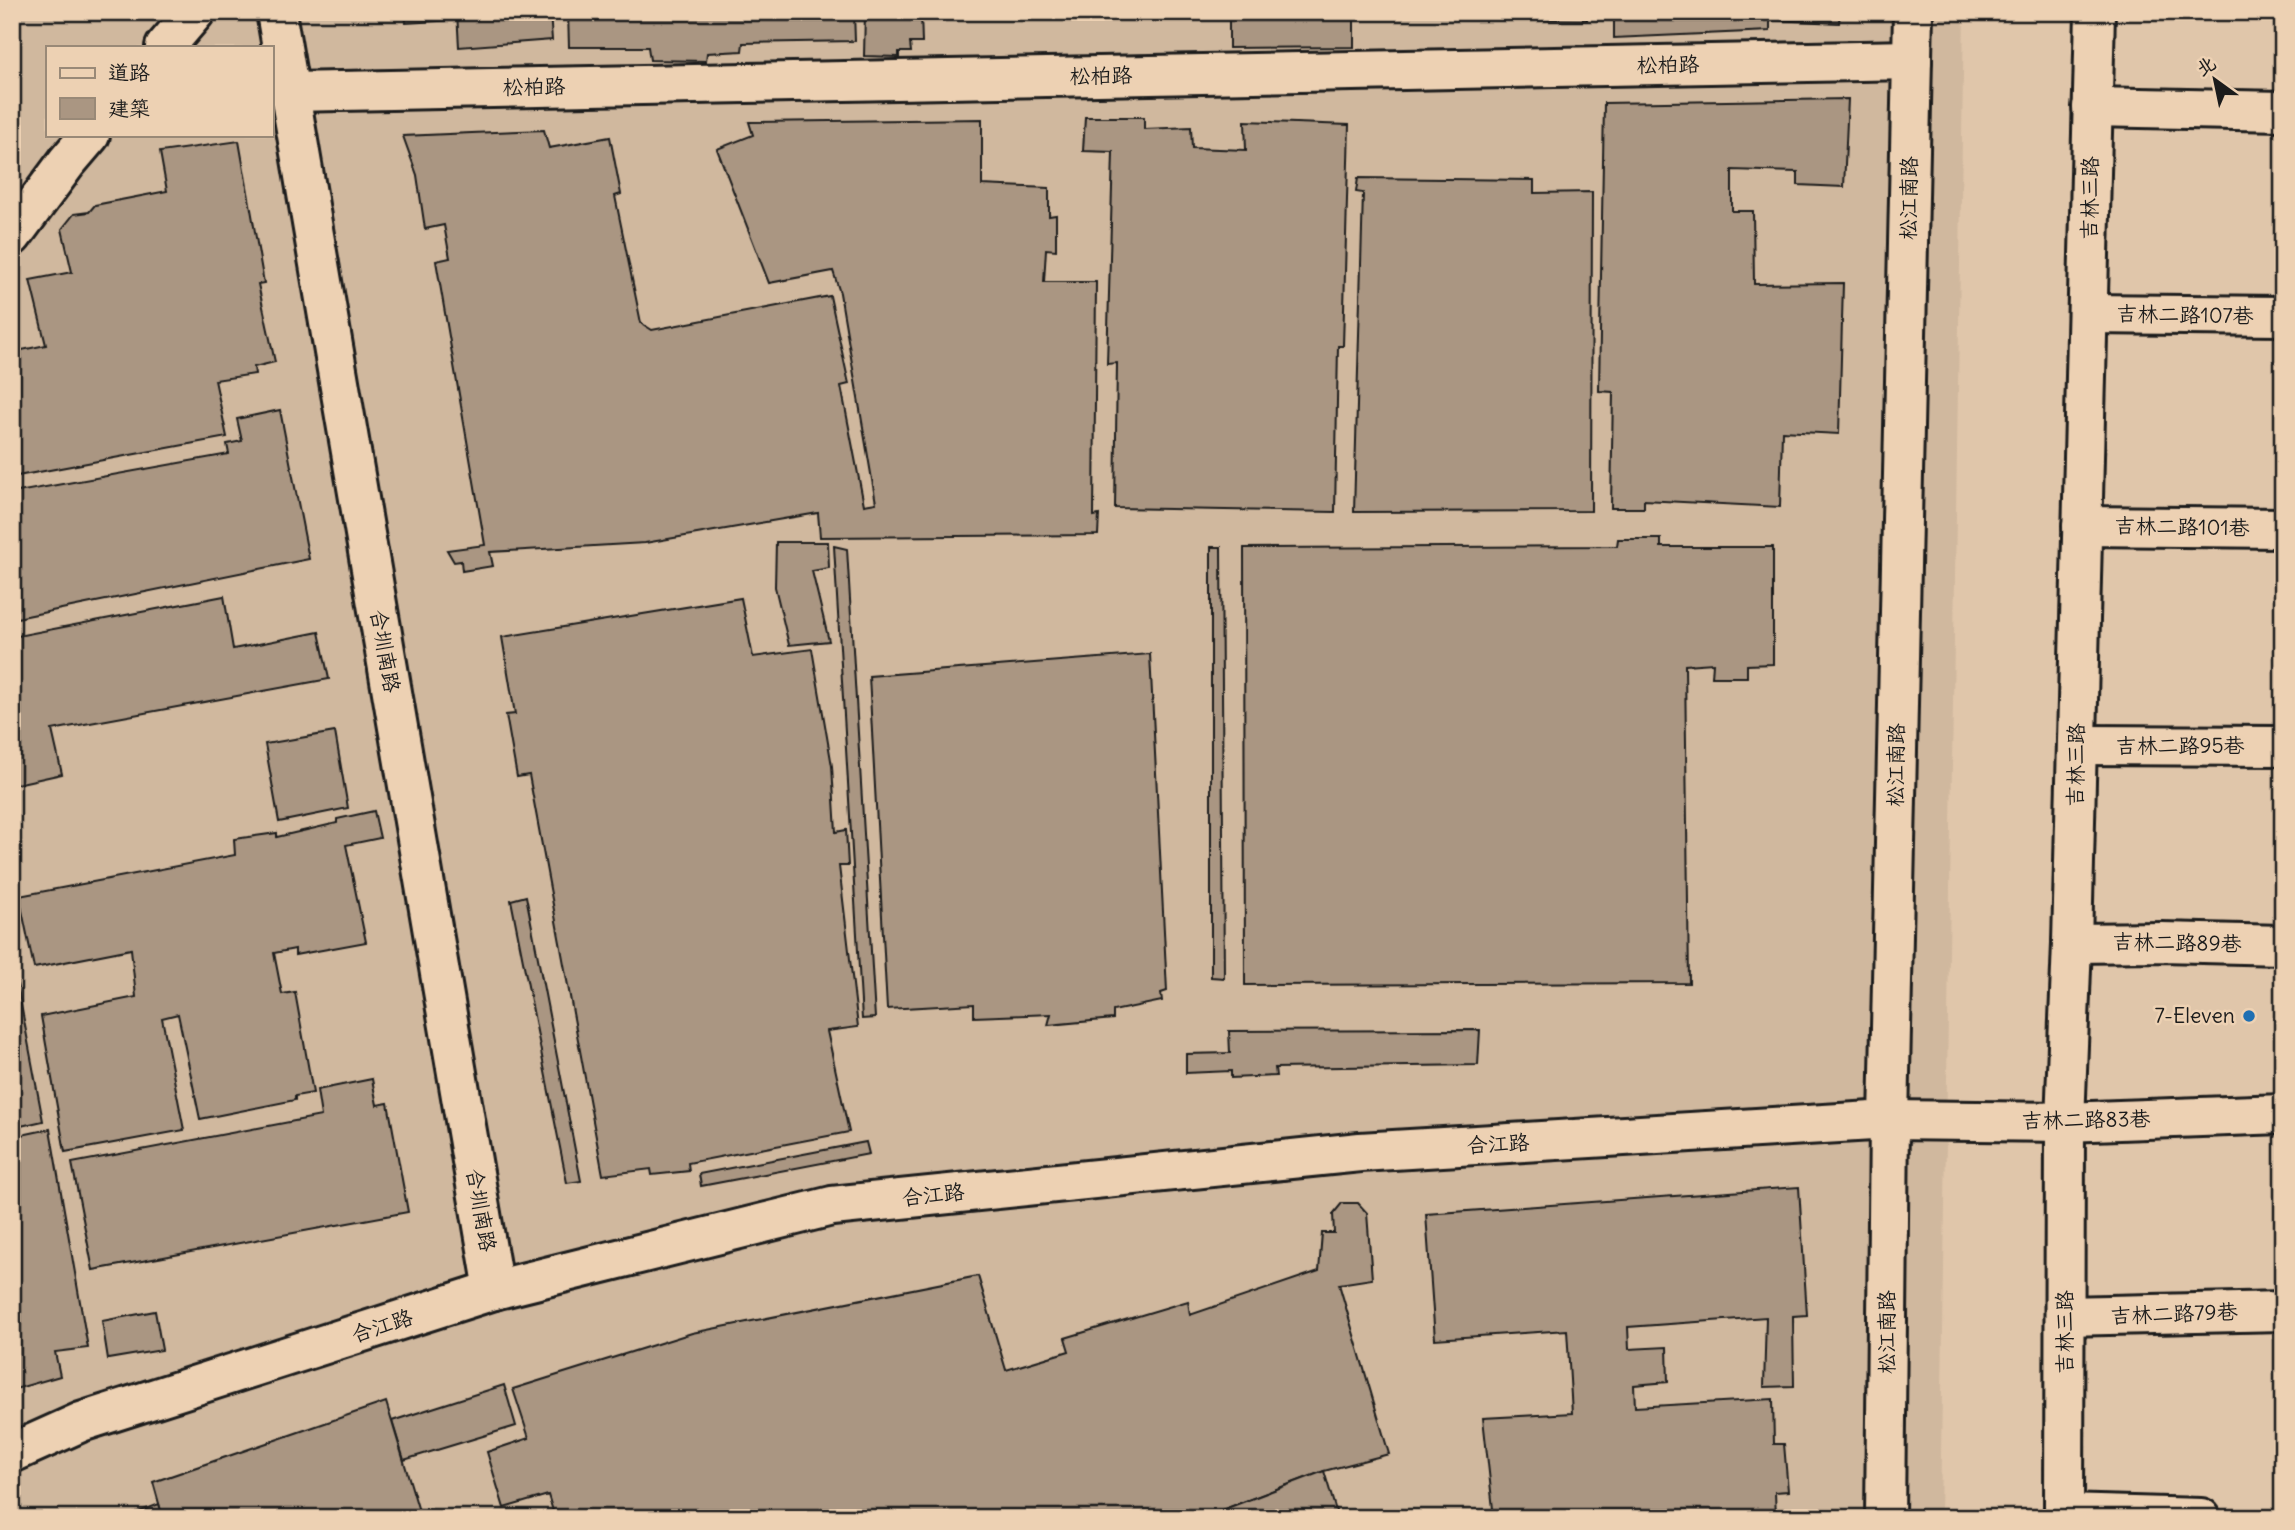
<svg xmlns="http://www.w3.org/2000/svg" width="2295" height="1530" viewBox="0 0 2295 1530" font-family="Delius,'LXGW WenKai TC',sans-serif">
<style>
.built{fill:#d0b89e;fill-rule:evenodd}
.building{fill:#aa9682;stroke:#1c1c1c;stroke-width:2}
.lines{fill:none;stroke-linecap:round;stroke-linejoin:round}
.minor-casing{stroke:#1c1c1c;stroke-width:44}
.minor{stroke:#edd1b3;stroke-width:38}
.poi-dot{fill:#1f6fb2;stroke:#edd1b3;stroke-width:2.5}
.labels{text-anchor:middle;stroke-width:5;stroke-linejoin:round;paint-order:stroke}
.street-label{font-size:21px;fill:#1c1c1c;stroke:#edd1b3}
.poi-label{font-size:21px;fill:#1c1c1c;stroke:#edd1b3;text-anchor:end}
</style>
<rect width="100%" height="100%" fill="#e0c6aa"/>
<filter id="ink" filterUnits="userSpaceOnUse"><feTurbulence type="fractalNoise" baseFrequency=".0143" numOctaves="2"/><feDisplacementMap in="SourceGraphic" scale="14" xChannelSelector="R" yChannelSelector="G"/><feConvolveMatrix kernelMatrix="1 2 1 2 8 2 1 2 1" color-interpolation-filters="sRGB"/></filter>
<g filter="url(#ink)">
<path class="built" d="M12,12H1964L1940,1518H12ZM47,47H271V135H47Z"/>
<g class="building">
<polygon points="405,12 453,12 454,20 406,23"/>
<polygon points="457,12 550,12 552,40 459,47"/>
<polygon points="568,12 854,12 855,41 743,43 742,51 707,53 706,61 650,60 648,47 569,47"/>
<polygon points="865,12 921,12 922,43 910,43 911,52 899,52 899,57 864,56"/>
<polygon points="1229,12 1354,12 1354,47 1229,48"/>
<polygon points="1496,12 1587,12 1587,20 1496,19"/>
<polygon points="1614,12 1840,12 1839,23 1770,20 1770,31 1614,38"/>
<polygon points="1848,99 1844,187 1798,185 1798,172 1732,170 1732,211 1753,211 1754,284 1843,283 1839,434 1782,431 1780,507 1644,500 1644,508 1611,508 1613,392 1599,391 1604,103"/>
<polygon points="1085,117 1144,117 1144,129 1191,127 1192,148 1246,150 1245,121 1349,125 1343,346 1338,346 1335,512 1115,508 1117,363 1107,364 1113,152 1083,151"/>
<polygon points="982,119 982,185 1049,188 1049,216 1056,215 1056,250 1046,249 1044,282 1096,282 1094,516 1099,515 1098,535 820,537 818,513 645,543 490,552 493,566 462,571 461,561 454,562 447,550 485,545 436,261 450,258 444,225 425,229 417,175 403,136 544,130 549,148 610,137 621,194 615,196 641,323 652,330 830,296 849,384 841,386 864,505 876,503 840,293 833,271 769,283 717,149 753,135 749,122"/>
<polygon points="239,141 264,283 258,284 275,362 254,367 255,374 215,380 227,437 12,477 12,352 46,345 30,280 72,272 62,229 74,214 89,212 95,205 167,191 160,152"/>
<polygon points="1358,178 1534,180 1534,193 1592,192 1591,511 1354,512 1363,193 1356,192"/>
<polygon points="280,410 309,559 12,619 12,493 229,454 227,444 242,441 237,419"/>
<polygon points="1618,539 1661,539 1661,547 1773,547 1773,664 1747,665 1747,677 1712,677 1713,663 1685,665 1689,983 1245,985 1244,548 1617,546"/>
<polygon points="776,542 828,542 829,568 812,571 829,641 789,645 775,587"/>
<polygon points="834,546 847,549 875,1018 862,1019"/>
<polygon points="1211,547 1221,547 1224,978 1211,977"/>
<polygon points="224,596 233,649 319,632 329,679 52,730 62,774 12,785 12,637"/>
<polygon points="741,598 753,657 812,649 832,766 836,832 846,830 848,866 839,866 858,1027 827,1031 849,1132 688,1163 689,1171 652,1175 651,1169 603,1175 529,775 517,777 506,715 515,714 502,637"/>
<polygon points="1150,654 1167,991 1161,993 1162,1001 1113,1011 1113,1019 1048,1025 1051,1014 974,1017 974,1004 887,1009 869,676"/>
<polygon points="335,732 348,808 279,822 265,744"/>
<polygon points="374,811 380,838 346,845 366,942 295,955 295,949 274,953 282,994 295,992 313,1093 295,1096 295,1100 200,1119 178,1014 162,1018 184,1130 65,1152 41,1016 136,997 131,949 34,968 19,896 235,855 234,839 277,833 277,837 337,823 337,819"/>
<polygon points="526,896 581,1181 567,1183 511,900"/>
<polygon points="12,957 43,1121 12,1128"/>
<polygon points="1480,1030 1478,1065 1275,1068 1276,1076 1231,1078 1231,1071 1186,1073 1186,1054 1230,1053 1229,1031"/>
<polygon points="372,1079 377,1105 388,1103 408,1212 93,1270 72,1163 321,1116 317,1090"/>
<polygon points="50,1129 88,1348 55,1352 60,1376 12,1390 12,1137"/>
<polygon points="866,1142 869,1154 701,1186 699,1174"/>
<polygon points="1799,1187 1807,1315 1793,1316 1794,1386 1764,1387 1766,1317 1628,1327 1629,1349 1667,1347 1668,1382 1634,1385 1635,1407 1773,1399 1774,1444 1784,1444 1788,1491 1775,1492 1776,1518 1494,1518 1483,1418 1572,1413 1567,1330 1435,1339 1426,1214"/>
<polygon points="1342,1203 1358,1203 1367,1213 1372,1279 1339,1284 1389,1454 1324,1471 1201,1518 531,1518 553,1511 548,1495 504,1508 487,1452 529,1438 513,1389 692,1333 978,1276 1006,1370 1069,1351 1065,1338 1188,1301 1190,1315 1319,1271 1322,1233 1334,1233 1333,1214"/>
<polygon points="155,1311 162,1350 108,1359 102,1321"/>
<polygon points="504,1385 516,1426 404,1460 392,1421"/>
<polygon points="386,1402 421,1518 163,1518 153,1482"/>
<polygon points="1324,1471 1338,1518 1201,1518"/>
<polygon points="159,1504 163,1518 131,1518 131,1515"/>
</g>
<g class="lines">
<g class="minor-casing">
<g id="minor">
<polyline points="276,12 494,1290"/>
<polyline points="165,47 195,12"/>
<polyline points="290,92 1912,60"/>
<polyline points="2092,107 2283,111"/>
<polyline points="12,236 67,162 90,135"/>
<polyline points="2088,314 2283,316"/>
<polyline points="2082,526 2283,528"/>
<polyline points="2077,745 2283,746"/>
<polyline points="2072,943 2162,942 2283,945"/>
<polyline points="2065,1316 2283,1311"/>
<polyline points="12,1453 81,1422 494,1290 832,1206 1360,1152 1889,1120 2065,1122 2283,1114"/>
<polyline points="2064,1514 2201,1518"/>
<polyline points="1885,1518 1889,1120 1913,12"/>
<polyline points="2064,1518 2065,1122 2072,943 2095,12"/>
</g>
</g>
<use href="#minor" class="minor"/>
</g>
</g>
<circle class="poi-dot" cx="2249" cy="1016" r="7"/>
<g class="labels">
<g class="street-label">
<text transform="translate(1668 65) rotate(-1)" y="7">松柏路</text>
<text transform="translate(1101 76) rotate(-1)" y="7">松柏路</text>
<text transform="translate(534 87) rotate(-1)" y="7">松柏路</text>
<text transform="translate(1909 198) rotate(-89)" y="7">松江南路</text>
<text transform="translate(2090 198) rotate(-89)" y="7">吉林三路</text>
<text transform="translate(2185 315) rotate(1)" y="7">吉林二路107巷</text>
<text transform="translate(2182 527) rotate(1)" y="7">吉林二路101巷</text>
<text transform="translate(385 651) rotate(80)" y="7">合圳南路</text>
<text x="2180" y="753">吉林二路95巷</text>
<text transform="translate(1896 765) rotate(-89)" y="7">松江南路</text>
<text transform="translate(2076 765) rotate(-89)" y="7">吉林三路</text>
<text transform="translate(2177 943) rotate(1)" y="7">吉林二路89巷</text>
<text transform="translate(2086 1120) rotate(-1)" y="7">吉林二路83巷</text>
<text transform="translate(1498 1144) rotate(-3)" y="7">合江路</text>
<text transform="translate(933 1195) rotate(-6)" y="7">合江路</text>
<text transform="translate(481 1210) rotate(80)" y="7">合圳南路</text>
<text transform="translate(2174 1314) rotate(-2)" y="7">吉林二路79巷</text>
<text transform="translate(382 1326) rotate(-18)" y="7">合江路</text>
<text transform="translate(1887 1332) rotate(-90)" y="7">松江南路</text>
<text transform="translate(2065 1332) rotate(-90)" y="7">吉林三路</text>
</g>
<g class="poi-label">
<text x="2235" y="1023">7-Eleven</text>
</g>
</g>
<rect width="2295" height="1530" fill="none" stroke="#edd1b3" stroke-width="42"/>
<rect x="21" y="21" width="2253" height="1488" fill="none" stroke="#1c1c1c" stroke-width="2.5" filter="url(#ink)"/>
<rect x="46" y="46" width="228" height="91" fill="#edd1b3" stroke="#998977" stroke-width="2"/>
<rect x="60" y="68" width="35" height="10" fill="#edd1b3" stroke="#998977" stroke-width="2"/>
<text x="108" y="80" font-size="21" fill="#1c1c1c">道路</text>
<rect x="60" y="98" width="35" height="21" fill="#aa9682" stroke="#998977" stroke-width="2"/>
<text x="108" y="116" font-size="21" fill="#1c1c1c">建築</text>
<g transform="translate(2215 80) rotate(327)" stroke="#edd1b3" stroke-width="5" paint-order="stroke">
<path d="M0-5L12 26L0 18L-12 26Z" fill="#1c1c1c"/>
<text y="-10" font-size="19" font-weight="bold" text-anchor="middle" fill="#1c1c1c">北</text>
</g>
</svg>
